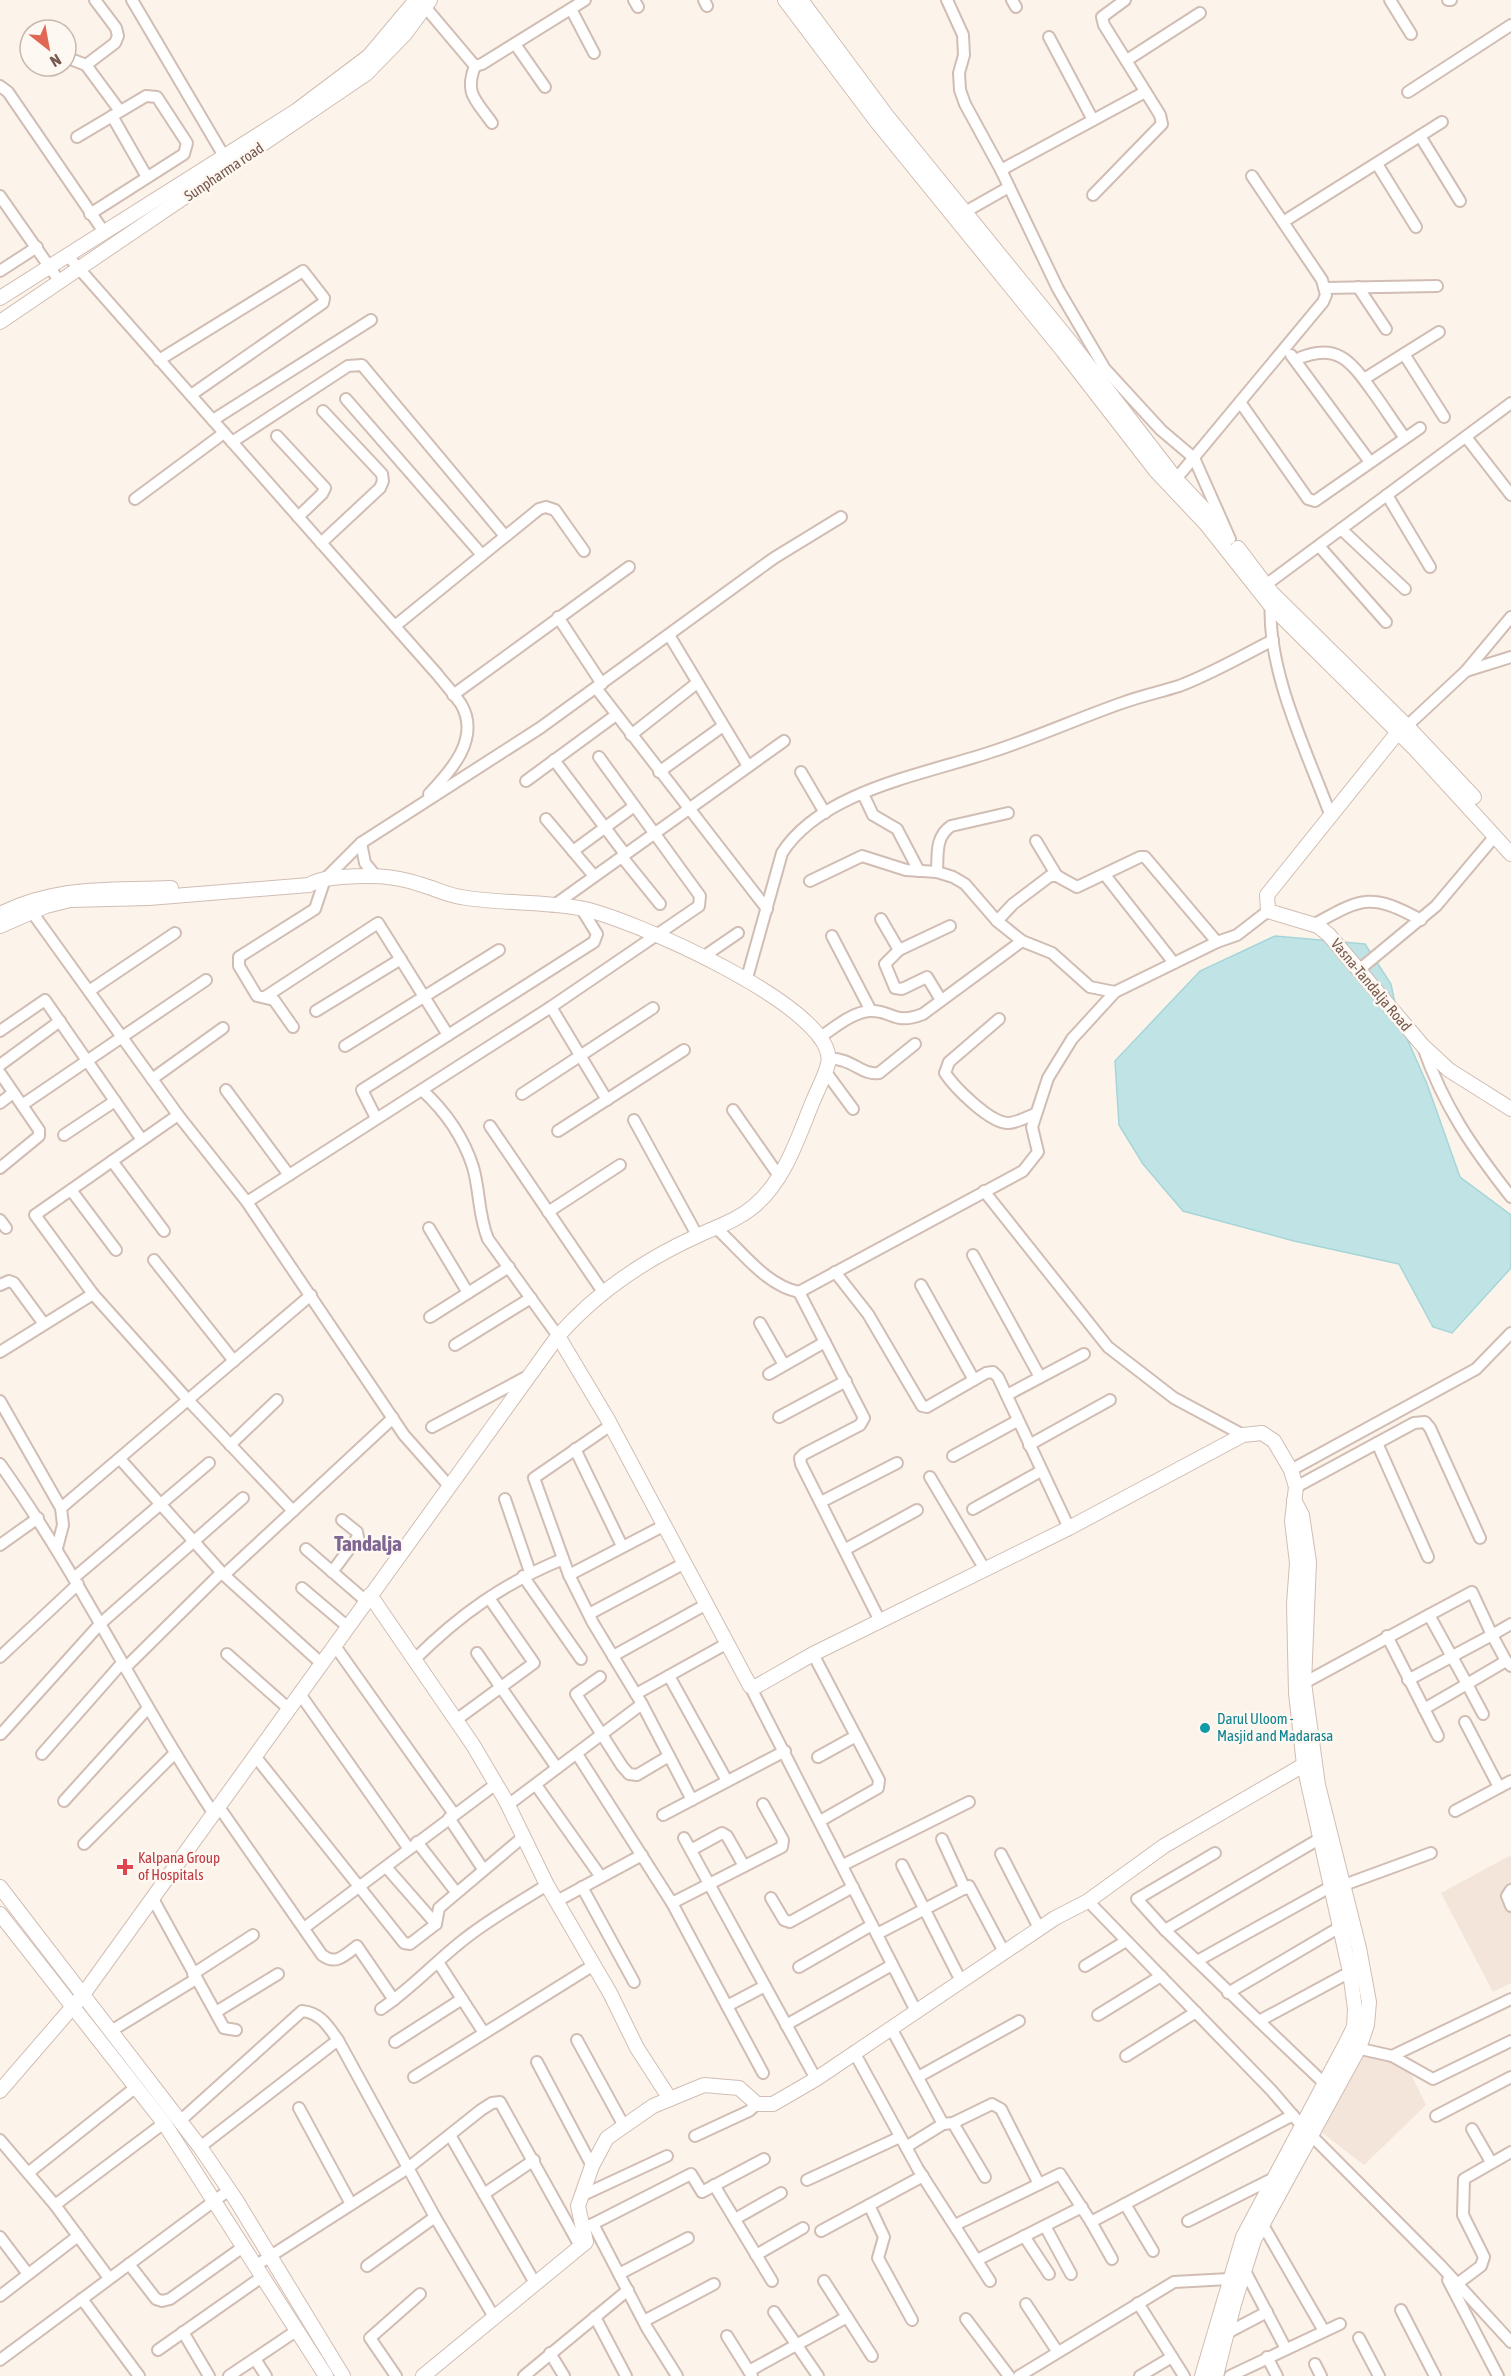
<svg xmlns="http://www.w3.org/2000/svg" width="1511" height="2376" viewBox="0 0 1511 2376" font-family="'Asap Condensed',sans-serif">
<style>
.residential{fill:#f4e5da}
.water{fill:#c0e4e6;stroke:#a6d5d8;stroke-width:1.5}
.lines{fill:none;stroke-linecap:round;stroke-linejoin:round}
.minor-casing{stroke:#d1bdb3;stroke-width:14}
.tertiary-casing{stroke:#d1bdb3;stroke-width:16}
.minor{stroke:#fff;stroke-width:10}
.tertiary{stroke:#fff;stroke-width:14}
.culture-dot{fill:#0f9aa8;stroke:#fef8f2;stroke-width:2}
.health-dot{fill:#e0444e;stroke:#fef8f2;stroke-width:2}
.labels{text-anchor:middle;stroke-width:5;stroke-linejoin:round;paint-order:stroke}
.street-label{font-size:15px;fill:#77594e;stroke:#fef8f2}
.culture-label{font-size:15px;fill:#0d838f;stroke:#fef8f2;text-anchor:start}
.health-label{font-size:15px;fill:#be3a42;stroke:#fef8f2;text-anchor:start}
.district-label{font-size:21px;font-weight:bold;fill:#7f6693;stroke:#fef8f2}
</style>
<rect width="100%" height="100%" fill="#fcf4eb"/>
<g class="residential">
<polygon points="1511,1855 1511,1983 1493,1992 1441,1893"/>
<polygon points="1349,2051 1406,2064 1426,2105 1364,2165 1316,2128"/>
</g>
<polygon class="water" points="1275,936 1365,944 1391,984 1398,1018 1427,1084 1460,1177 1511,1215 1511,1268 1452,1333 1433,1327 1399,1264 1294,1241 1183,1211 1143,1164 1119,1125 1115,1061 1200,971"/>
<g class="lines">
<g class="minor-casing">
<g id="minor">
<polyline points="132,0 224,156"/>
<polyline points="634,0 638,7"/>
<polyline points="704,0 707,6"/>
<polyline points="947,0 963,35 964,55 959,73 960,90 965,104 1001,170 1058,289 1105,369 1161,430 1194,458 1230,539"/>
<polyline points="1012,0 1016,7"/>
<polyline points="1390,0 1411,34"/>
<polyline points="1448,0 1451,0"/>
<polyline points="421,2 475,66 482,64 585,0"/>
<polyline points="571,9 594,53"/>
<polyline points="1049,37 1093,120"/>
<polyline points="515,44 545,87"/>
<polyline points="73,60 86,65 120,111"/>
<polyline points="1127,60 1200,13"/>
<polyline points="86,65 115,43 118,36 116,28 95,0"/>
<path d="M475,66C464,94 476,100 492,123"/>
<polyline points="0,86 8,92 104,232"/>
<polyline points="1408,92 1511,25"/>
<polyline points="112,116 147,177"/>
<polyline points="1420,136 1460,201"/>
<polyline points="77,137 146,96 157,97 187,143 184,154 90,214"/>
<polyline points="1377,164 1416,227"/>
<polyline points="1001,170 1145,92"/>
<polyline points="1093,195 1162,124 1160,115 1104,25 1102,17 1125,0"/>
<polyline points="0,196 60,282"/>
<polyline points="965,212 1009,187"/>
<polyline points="1283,222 1442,122"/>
<path d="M67,255L437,674C445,684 454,694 461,704C481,738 451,771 429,794"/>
<polyline points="0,271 37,247"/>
<polyline points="1358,287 1386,329"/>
<polyline points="1325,288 1437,286"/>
<polyline points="1404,354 1444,417"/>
<polyline points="1291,355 1370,462"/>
<polyline points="159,360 303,271 324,298 323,303 191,395"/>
<path d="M1295,360C1336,341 1350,360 1373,392C1384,407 1394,423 1405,438"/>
<polyline points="1364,379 1439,332"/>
<polyline points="346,399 482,555"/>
<polyline points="1240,402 1308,499 1315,501 1420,428"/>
<polyline points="213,420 371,320"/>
<polyline points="277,436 325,488 322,494 298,517"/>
<polyline points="1466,437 1511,495"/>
<polyline points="232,442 348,366 362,365 505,536"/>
<polyline points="1176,479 1323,302 1326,295 1322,280 1252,176"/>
<polyline points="1387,495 1430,567"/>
<polyline points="135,499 224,433"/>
<polyline points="1341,529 1405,589"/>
<polyline points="321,543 380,488 383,481 382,474 323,411"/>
<polyline points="1319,546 1386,622"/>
<polyline points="1267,584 1511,403"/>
<path d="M1271,602C1266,669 1307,752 1330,814"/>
<polyline points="558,617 602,684"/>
<polyline points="395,626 539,509 546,507 555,510 584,551"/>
<polyline points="669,635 748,766"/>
<polyline points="1466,671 1511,657"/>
<polyline points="596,688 767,909"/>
<polyline points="453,695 629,567"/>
<polyline points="1407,726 1466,671 1511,617"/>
<polyline points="631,735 697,683"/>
<polyline points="554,760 625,854"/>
<polyline points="659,772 723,726"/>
<polyline points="801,772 825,813"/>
<polyline points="526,781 616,715"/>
<polyline points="863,794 873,815 897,829 919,871"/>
<polyline points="546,819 594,876"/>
<polyline points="1036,841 1057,876"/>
<polyline points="361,843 365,863 374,874"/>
<polyline points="573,851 633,807"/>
<polyline points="622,857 660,904"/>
<path d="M937,872C938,854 935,837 951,826L1008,813"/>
<polyline points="1105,875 1174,963"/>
<polyline points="810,881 862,856 906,870 937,872 953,877 965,884 997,921 1022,941 1052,953 1090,987 1115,992"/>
<polyline points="553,906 784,741"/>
<polyline points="29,908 178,1115 247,1202 404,1435 450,1487"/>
<polyline points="881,919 899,950 885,964 895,988 902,989 927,977 941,1000"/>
<polyline points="997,921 1013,904 1050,876 1057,876 1077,887 1140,857 1145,857 1217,942"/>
<path d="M1313,925C1362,898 1370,892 1421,920"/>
<polyline points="832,936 871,1011"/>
<polyline points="899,950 950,926"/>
<polyline points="703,957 738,933"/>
<polyline points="1360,969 1436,906 1495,836"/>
<path d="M747,978L782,853C822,790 927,774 994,751C1037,737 1079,718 1122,703C1141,696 1160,692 1179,686C1211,674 1242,656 1273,640"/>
<polyline points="89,991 175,933"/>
<polyline points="265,997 378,923 448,1035"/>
<polyline points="551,1007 607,1100"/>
<polyline points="316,1011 401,959"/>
<path d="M999,1019L949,1062L945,1073C955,1088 990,1123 1008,1123C1016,1123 1027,1117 1035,1114"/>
<polyline points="293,1027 274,1000 257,996 239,966 239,957 315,909 325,879 361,843 540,728 774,558 841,517"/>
<polyline points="0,1031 45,1000 142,1140"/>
<path d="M819,1038C834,1028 851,1013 869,1011C892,1009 893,1026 923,1014L1022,941"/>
<polyline points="345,1046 499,950"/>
<path d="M1423,1047C1444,1107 1472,1147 1511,1197"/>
<path d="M828,1059C851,1057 862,1076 879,1073L915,1044"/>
<polyline points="0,1065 60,1021"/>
<polyline points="825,1071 853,1109"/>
<polyline points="0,1073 39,1130 39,1136 0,1168"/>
<polyline points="152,1079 223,1028"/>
<polyline points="226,1090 289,1175"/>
<path d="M422,1090C445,1111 463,1136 473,1167C480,1191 478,1215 488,1239L558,1336"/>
<polyline points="522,1094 653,1008"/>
<polyline points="0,1103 13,1093"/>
<polyline points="22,1105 206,980"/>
<polyline points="733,1110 779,1176"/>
<polyline points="376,1118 362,1090 594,942 597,934 581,908"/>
<polyline points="634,1120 697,1235"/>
<polyline points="490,1126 603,1292"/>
<polyline points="558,1131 684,1050"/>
<polyline points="64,1135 115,1101"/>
<polyline points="112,1161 164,1231"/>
<polyline points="71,1190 116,1250"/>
<polyline points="984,1191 1108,1347 1174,1398 1243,1435"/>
<polyline points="247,1202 551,1007 699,906 700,896 599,757"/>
<polyline points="548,1212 620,1165"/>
<polyline points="0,1220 6,1228"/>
<polyline points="429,1228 468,1293"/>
<path d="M716,1228C741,1250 765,1285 799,1292"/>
<polyline points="973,1255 1040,1377"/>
<polyline points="154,1260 234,1361"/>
<polyline points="835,1272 868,1314 922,1406 927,1407 986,1373 993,1372 998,1377 1069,1528"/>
<polyline points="0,1285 9,1281 14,1283 44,1324"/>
<polyline points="921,1285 974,1380"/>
<polyline points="93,1294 35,1215 178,1115"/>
<polyline points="430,1317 509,1267"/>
<polyline points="760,1323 784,1365"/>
<polyline points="455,1345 531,1298"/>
<polyline points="0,1352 93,1294 188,1400 293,1511"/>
<polyline points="769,1374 825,1342"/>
<polyline points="1007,1395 1084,1354"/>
<polyline points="0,1401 61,1508 63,1525 57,1548"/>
<polyline points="779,1417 846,1381"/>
<polyline points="611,1425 534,1478 569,1575 593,1623 642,1704 692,1800"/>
<polyline points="432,1427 528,1376"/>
<polyline points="1377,1443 1428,1557"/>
<polyline points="230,1445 277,1400"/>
<polyline points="1029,1445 1110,1400"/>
<polyline points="575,1449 622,1546"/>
<polyline points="953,1456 1017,1421"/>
<polyline points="120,1459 224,1575 393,1418"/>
<path d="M0,1464C80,1576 138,1700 214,1814"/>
<polyline points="1291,1470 1476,1369 1511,1333"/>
<polyline points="930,1477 984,1568"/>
<polyline points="1296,1487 1414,1423 1425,1422 1430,1428 1480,1538"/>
<polyline points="505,1499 530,1572"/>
<polyline points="821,1502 897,1463"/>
<polyline points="61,1508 311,1295"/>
<polyline points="973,1509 1041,1471"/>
<polyline points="0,1545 38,1518"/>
<polyline points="306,1549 366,1601"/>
<polyline points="846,1549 917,1510"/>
<polyline points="332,1572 358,1537 357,1532 342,1520"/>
<polyline points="224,1575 322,1664"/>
<polyline points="569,1575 663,1526"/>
<polyline points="523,1576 581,1659"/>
<polyline points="75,1577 209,1463"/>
<polyline points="302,1588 348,1627"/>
<polyline points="589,1614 683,1564"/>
<polyline points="1429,1615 1472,1592 1492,1635 1511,1624"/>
<polyline points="880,1621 801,1464 800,1458 804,1454 860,1425 864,1418 799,1292 1023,1171 1038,1152 1032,1127 1048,1078 1072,1039 1115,992 1217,942 1237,935 1268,911"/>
<polyline points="1387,1636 1438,1736"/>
<polyline points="335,1646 454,1814"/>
<polyline points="477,1653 557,1768"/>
<polyline points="227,1654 289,1709"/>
<polyline points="813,1654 879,1780 878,1788 820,1821"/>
<polyline points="613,1656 705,1605"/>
<polyline points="0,1657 78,1584"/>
<path d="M414,1660C459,1615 504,1583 563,1559"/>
<polyline points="125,1668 221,1573"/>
<polyline points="669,1676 727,1781"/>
<polyline points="600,1677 576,1694 622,1766 629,1774 637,1775 669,1756"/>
<polyline points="1408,1680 1492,1635 1506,1661"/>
<polyline points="1304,1683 1429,1615 1467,1684 1506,1661 1511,1666"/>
<polyline points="750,1686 916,2011"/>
<polyline points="300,1694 409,1849"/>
<polyline points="636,1694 726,1644"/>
<polyline points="1424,1709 1467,1684 1483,1714"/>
<polyline points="456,1720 534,1663 489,1598"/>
<polyline points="1465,1722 1499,1787"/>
<polyline points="1,1734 100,1624 243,1498"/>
<polyline points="42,1754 122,1663"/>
<polyline points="577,1754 672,1903 727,2006 765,1986"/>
<polyline points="255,1756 404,1943 410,1944 436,1924 439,1908 523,1837"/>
<polyline points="818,1757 856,1736"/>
<polyline points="536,1785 601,1877"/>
<polyline points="64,1801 148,1708"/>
<polyline points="508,1805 642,1704"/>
<path d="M219,1807L322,1955C336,1966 345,1955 357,1946L394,2000"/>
<polyline points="1455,1811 1511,1781"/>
<polyline points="663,1815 785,1751"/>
<polyline points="449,1818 483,1869"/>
<polyline points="684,1838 816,2079"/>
<polyline points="942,1839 965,1889"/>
<polyline points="417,1842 456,1892"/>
<polyline points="84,1844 174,1754"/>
<polyline points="691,1850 722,1833 727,1836 744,1866"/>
<polyline points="1001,1854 1039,1928"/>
<polyline points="843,1865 969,1802"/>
<polyline points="902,1865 961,1981"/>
<polyline points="386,1867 436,1924"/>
<polyline points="1344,1885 1431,1853"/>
<polyline points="582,1887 634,1982"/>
<polyline points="1511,1890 1507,1896 1511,1906"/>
<polyline points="771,1898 784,1920 790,1922 853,1887"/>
<polyline points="153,1899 224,2028 236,2030"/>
<polyline points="557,1901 642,1855"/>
<polyline points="1088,1901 1272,2091 1302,2126 1441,2266 1511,2342"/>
<polyline points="672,1903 782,1847 783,1840 763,1804"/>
<polyline points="304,1928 496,1784"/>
<polyline points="1165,1930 1137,1899 1215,1853"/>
<polyline points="877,1934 969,1886 1004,1952"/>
<polyline points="1197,1961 1165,1930 1319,1839"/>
<polyline points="438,1962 484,2033"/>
<polyline points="1085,1966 1126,1941"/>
<polyline points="799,1967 872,1925"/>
<polyline points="193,1974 253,1935"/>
<polyline points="1228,1993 1340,1927"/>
<polyline points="727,2006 763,2073"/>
<path d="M381,2009C411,1989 434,1963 462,1941C488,1920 518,1903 547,1885"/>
<polyline points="216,2012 278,1974"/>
<polyline points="1098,2015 1161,1976"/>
<polyline points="1259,2021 1197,1961 1332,1886"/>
<polyline points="786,2025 892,1965"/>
<polyline points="891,2028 943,2124"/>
<polyline points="111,2031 196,1979"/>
<polyline points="577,2040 624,2126"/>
<polyline points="395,2042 462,1999"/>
<polyline points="1352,2047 1392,2056 1511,1999"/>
<polyline points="854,2052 918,2169 990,2281"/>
<polyline points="1126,2056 1196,2012"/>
<polyline points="1392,2056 1433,2079 1511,2041"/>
<polyline points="537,2062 592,2166"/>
<polyline points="414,2077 592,1966"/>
<polyline points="918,2077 1019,2021"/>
<polyline points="1325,2084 1259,2021 1350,1972"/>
<polyline points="299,2108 351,2204"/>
<polyline points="1436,2116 1511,2077"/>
<path d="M181,2120L302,2011C321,2013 328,2026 338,2040L435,2217L494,2317"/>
<polyline points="953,2123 985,2177"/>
<polyline points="1472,2129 1491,2162"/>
<polyline points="450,2135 535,2283"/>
<polyline points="695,2136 749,2111 757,2104"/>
<polyline points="0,2140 55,2205 109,2278"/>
<polyline points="200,2147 338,2040"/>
<polyline points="906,2147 943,2124 953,2123 992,2104 1001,2109 1039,2184"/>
<polyline points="28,2173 136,2087"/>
<polyline points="807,2180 900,2137"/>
<polyline points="714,2185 772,2281"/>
<polyline points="484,2194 534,2160"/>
<polyline points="581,2196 667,2156"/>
<polyline points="1125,2204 1153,2251"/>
<polyline points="55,2205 164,2123"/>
<polyline points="869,2205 884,2237 878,2258 912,2320"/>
<polyline points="735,2219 781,2193"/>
<polyline points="1260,2220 1324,2331"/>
<polyline points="1188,2221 1274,2178"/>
<polyline points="1091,2222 1112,2259"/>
<polyline points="593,2224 647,2328 677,2376"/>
<polyline points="955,2225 1060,2174 1091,2222 1293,2115"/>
<polyline points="1045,2226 1071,2274"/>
<polyline points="583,2229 691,2174 702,2192 764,2159"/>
<polyline points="821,2231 923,2176"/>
<polyline points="1024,2236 1049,2274"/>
<polyline points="0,2237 28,2274"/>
<polyline points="756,2255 803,2228"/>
<polyline points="977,2260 1082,2207"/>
<polyline points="129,2264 156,2299 162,2301 170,2299 243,2247"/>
<polyline points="255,2266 408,2168 481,2110 492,2103 500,2102 580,2246"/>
<polyline points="367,2266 435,2217"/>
<polyline points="1244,2269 1286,2349"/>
<polyline points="619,2274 688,2238"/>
<polyline points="1448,2280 1498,2376"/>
<polyline points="824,2281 847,2317"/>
<polyline points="1457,2284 1481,2266 1484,2257 1463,2215 1464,2179 1511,2152"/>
<polyline points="0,2296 78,2236"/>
<polyline points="82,2299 139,2376"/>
<polyline points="1138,2303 1184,2376"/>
<polyline points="1026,2304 1057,2351"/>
<polyline points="1401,2310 1435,2376"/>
<polyline points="774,2312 818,2376"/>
<polyline points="595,2317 626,2376"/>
<polyline points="966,2319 1009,2376"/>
<polyline points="644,2321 714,2284"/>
<polyline points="183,2332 209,2376"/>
<polyline points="1227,2333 1267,2312"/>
<polyline points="727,2336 752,2376"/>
<polyline points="1359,2338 1379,2376"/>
<polyline points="158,2350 262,2277"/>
<polyline points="550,2353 564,2376"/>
<polyline points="1267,2357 1277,2376"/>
<polyline points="255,2359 266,2376"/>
<polyline points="0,2360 229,2190"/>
<polyline points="1315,2364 1321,2376"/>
<polyline points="749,2371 847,2317 872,2356"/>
<polyline points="229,2376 296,2331"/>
<polyline points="396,2376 370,2338 420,2294"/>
<polyline points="524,2376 628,2290"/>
<polyline points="1019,2376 1174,2282 1229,2279"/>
<polyline points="1140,2376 1172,2357"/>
<polyline points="1230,2376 1340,2324"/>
</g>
</g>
<g class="tertiary-casing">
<g id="tertiary">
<polyline points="785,0 877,122 1063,351 1156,471 1206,524 1271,606 1415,749 1511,854"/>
<polyline points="801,0 887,116 1072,344 1176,479 1222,528"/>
<polyline points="0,298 296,111 369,56 416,0"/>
<polyline points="0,322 366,74 405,34 430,0"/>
<polyline points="1238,548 1272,593 1407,726 1474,797"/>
<polyline points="1406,727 1398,732 1267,895 1268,911 1318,926 1329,935 1423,1046 1449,1070 1511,1109"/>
<path d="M0,914C58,885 109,891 171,888"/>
<path d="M0,926L46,906L70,900L149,898L309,885C319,879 330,878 342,877C369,875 392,875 419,884C434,888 447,895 461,897C500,904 540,901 579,908C624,915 841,1009 828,1064C825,1076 818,1089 813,1101C798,1137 785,1181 753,1207C736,1221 716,1227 697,1236C644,1260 596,1293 558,1336L82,1996L0,2091"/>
<polyline points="558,1336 607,1418 750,1686 757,1686 813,1654 1069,1528 1243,1435 1262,1433 1274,1441 1291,1470 1296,1487 1292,1521 1297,1563 1294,1604 1296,1693 1304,1765 1350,1972 1355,2009 1354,2027 1345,2045 1243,2237 1202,2376"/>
<polyline points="370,1595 473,1745 506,1801 547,1885 610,1993 637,2048 670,2099"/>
<polyline points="0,1887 200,2147 236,2200 343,2376"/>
<polyline points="0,1914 164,2123 326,2376"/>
<polyline points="423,2376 586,2242 578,2206 592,2166 607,2138 653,2106 704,2085 739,2088 757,2104 773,2104 816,2079 1055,1918 1088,1901 1164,1846 1314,1759"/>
<polyline points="1216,2376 1234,2304 1254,2240 1359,2048 1367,2025 1369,2002 1359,1948 1318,1785 1304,1683 1309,1562 1302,1515 1294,1500"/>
</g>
</g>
<use href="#minor" class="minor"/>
<use href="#tertiary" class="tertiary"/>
</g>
<circle class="culture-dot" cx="1205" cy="1728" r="6"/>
<path class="health-dot" d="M122 1858h6v6h6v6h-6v6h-6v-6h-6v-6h6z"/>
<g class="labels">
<g class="street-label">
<text transform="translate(224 172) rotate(-34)" y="5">Sunpharma road</text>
<text transform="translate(1371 985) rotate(50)" y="5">Vasna-Tandalja Road</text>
</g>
<g class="culture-label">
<text x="1217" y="1724">Darul Uloom -<tspan x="1217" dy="17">Masjid and Madarasa</tspan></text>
</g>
<g class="health-label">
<text x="138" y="1863">Kalpana Group<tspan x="138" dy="17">of Hospitals</tspan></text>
</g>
<g class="district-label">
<text x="368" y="1551">Tandalja</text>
</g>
</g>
<g transform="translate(48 48) rotate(149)"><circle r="28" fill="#fef8f2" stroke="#c8b8b0" stroke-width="1.5"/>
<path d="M0-4.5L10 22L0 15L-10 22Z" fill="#e16755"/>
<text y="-9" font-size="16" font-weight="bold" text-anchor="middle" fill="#77594e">N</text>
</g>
</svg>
